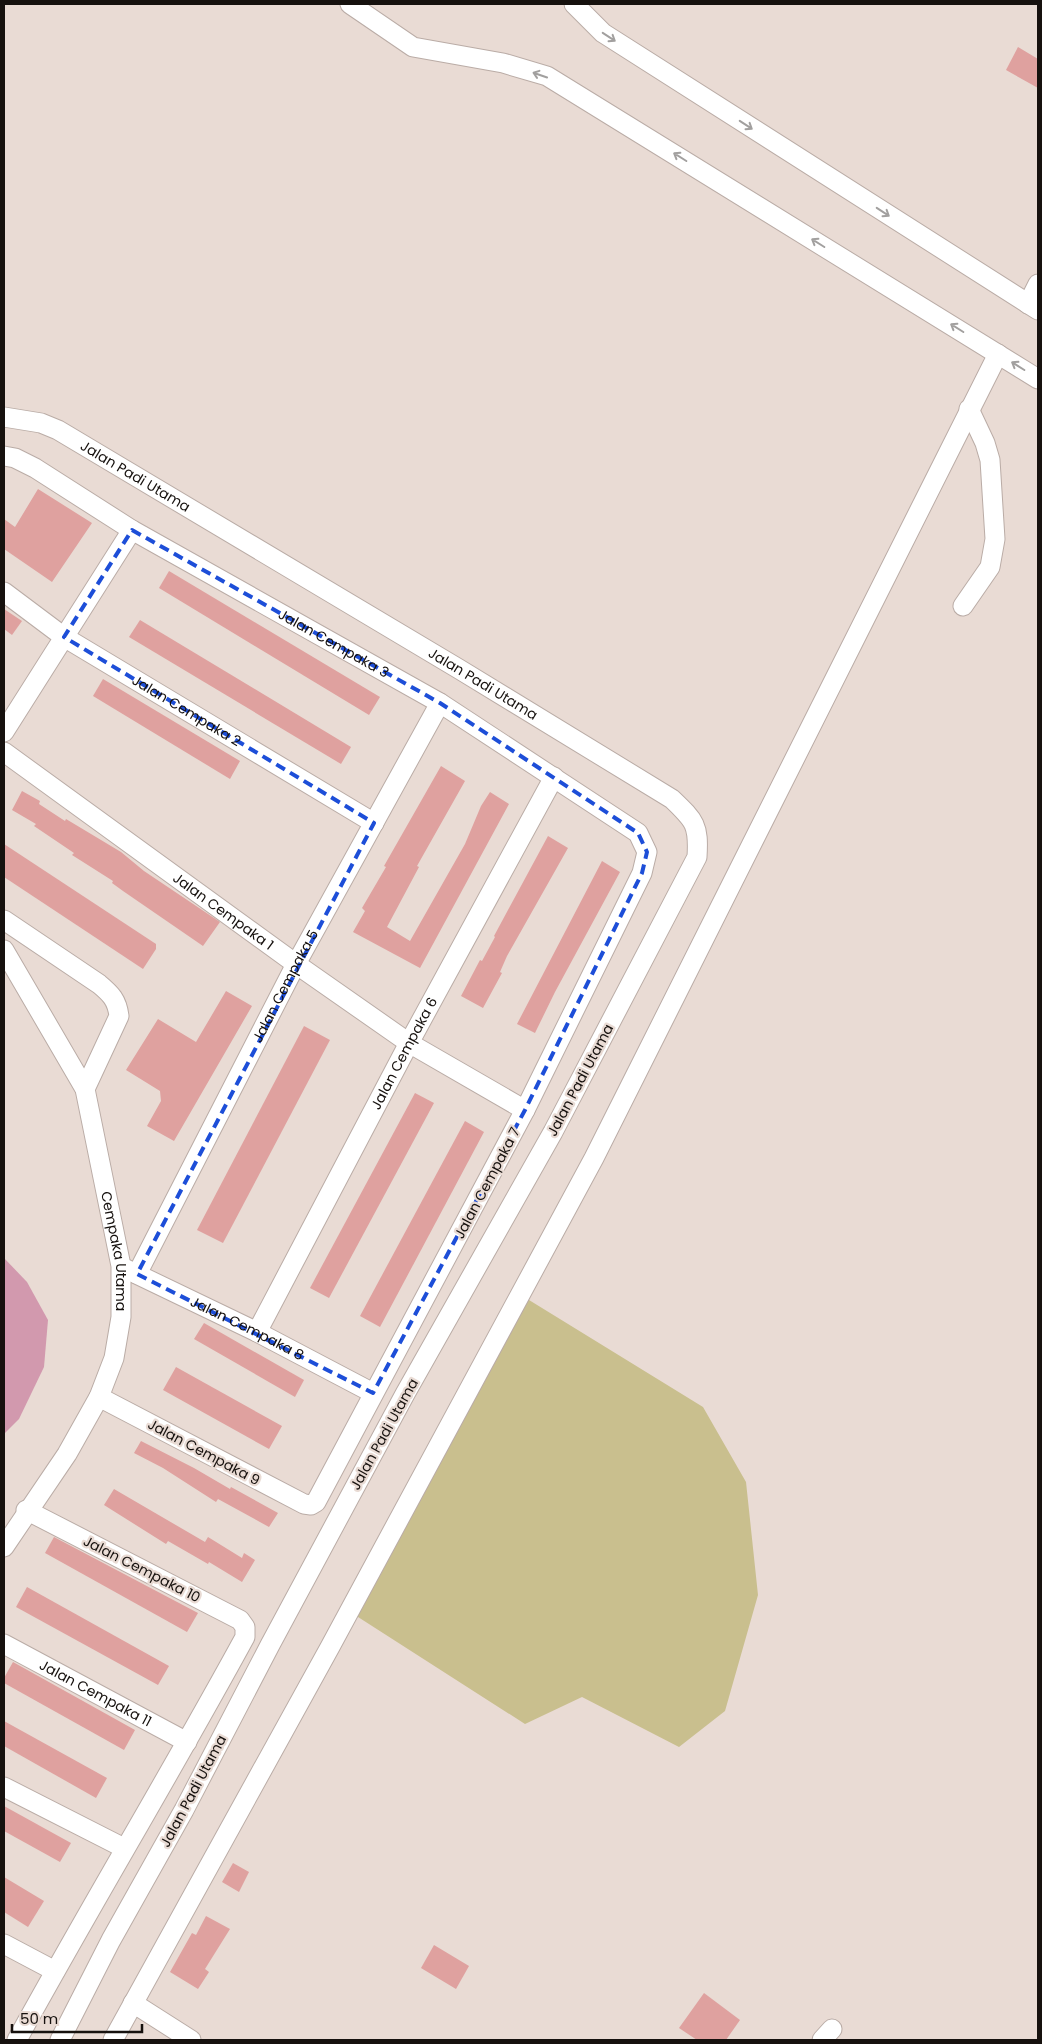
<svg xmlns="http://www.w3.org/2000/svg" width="1042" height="2044" viewBox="0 0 1042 2044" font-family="Poppins,sans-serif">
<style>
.green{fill:#c9bf8e}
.water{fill:#d299ae}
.building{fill:#dfa19f}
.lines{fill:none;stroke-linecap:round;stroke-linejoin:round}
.minor-casing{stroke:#baaca6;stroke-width:21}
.minor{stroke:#fff;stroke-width:19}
.oneway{stroke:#a2a09f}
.marked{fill:none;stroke:#1d4ed8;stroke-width:4;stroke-dasharray:10 6;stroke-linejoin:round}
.labels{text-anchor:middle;stroke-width:4.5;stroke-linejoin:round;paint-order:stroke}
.street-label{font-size:14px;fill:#16110e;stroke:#e9dbd4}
</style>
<rect width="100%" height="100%" fill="#e9dbd4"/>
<polygon class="green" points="516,1292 703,1407 746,1482 758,1595 725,1711 679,1747 582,1697 525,1724 344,1608"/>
<polygon class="water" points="4,1258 27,1282 48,1320 44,1367 19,1419 4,1434"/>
<g class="building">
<polygon points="1018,47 1038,59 1038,88 1006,70"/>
<polygon points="38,489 92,523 52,582 4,549 4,519 15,527"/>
<polygon points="169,571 380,697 369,715 159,588"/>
<polygon points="4,609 22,621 12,635 4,629"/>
<polygon points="140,620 351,747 341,764 129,637"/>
<polygon points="103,679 240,761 230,779 93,696"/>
<polygon points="441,766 465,781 417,866 419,867 387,927 410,941 465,844 481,806 490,792 509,804 420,968 353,932 365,911 362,908 386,867 384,866"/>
<polygon points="22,791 40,801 39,804 65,821 66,819 121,852 144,871 220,922 203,946 123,891 112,883 113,881 72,855 74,853 34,826 36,824 12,810"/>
<polygon points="548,836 568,848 507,956 500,972 502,973 483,1008 461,996 480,960 482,961 495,937 494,936"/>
<polygon points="4,844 156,944 156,949 143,969 4,877"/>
<polygon points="602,861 620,872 555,992 535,1033 517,1024"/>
<polygon points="226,991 252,1006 174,1141 147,1126 161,1101 160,1091 126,1070 158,1019 196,1042"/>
<polygon points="304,1026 330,1040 223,1243 197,1230"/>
<polygon points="415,1093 434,1103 329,1298 310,1288"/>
<polygon points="465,1121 484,1132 380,1327 360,1316"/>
<polygon points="204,1323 304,1380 295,1397 194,1339"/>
<polygon points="176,1367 282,1426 269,1449 163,1390"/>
<polygon points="141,1441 194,1468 230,1489 231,1487 278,1513 269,1527 218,1499 216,1502 163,1468 134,1453"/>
<polygon points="114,1489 205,1542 208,1537 242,1558 244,1553 255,1560 242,1582 209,1562 208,1564 168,1541 166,1544 104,1505"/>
<polygon points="54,1537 198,1613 187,1632 45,1553"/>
<polygon points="27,1587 169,1666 158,1685 16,1607"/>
<polygon points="13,1662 135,1730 124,1750 4,1683 4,1678"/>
<polygon points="4,1721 107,1778 96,1798 4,1746"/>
<polygon points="4,1806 71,1843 60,1862 4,1831"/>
<polygon points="233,1863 249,1872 239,1892 222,1882"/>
<polygon points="4,1877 44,1901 28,1927 4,1912"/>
<polygon points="206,1916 230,1929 205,1969 209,1972 198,1989 170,1972 192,1933 196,1935"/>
<polygon points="434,1945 469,1966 456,1989 421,1968"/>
<polygon points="704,1993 740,2020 726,2040 697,2040 679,2028"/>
</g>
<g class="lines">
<g class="minor-casing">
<g id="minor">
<polyline points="350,4 413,47 503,63 547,76 1038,379"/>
<polyline points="574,4 603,33 1038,310"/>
<polyline points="1028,304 1038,284"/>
<path id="s1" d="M4,417L41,423L58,430L459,669L672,799C695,821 699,825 697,857L553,1132L405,1394L270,1645L184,1810L111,1940L60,2040"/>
<path id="s2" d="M4,456L15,458L35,468L132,530L440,703L638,833L647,852L642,873L525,1110L316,1502L311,1505L304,1504L99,1397"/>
<path id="s3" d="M4,592L64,637L374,823"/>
<polyline points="963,606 990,567 995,539 990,460 985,443 969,409"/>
<polyline points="4,732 132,530"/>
<path id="s4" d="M4,752L296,964L409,1043L525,1110"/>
<path d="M4,920L99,984C111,994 117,1000 119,1016L85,1089"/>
<path id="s5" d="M4,950L85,1089L121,1266V1317L114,1358L99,1397L67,1454L4,1547"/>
<path id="s6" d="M126,1269L257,1332L373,1393"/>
<path id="s7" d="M137,1274L296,964L440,703"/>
<path id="s8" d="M257,1332L409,1043L554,777"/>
<path id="s9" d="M4,1644L187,1742"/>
<polyline points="4,1787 124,1848"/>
<polyline points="4,1944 55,1971"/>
<polyline points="133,2003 191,2040"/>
<path d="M17,2040C91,1905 171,1773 245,1637V1627L240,1620L26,1510"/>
<polyline points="113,2040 330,1647 594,1158 998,354"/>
<polyline points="822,2040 832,2029"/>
</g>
</g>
<use href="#minor" class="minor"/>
</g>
<defs><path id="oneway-shaft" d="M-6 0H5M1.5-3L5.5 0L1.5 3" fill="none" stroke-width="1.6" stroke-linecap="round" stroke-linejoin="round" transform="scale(1.25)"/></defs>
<g class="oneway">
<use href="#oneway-shaft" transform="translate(609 37) rotate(33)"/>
<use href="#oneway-shaft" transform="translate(540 75) rotate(-161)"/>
<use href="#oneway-shaft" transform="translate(746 125) rotate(33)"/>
<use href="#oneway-shaft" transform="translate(680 157) rotate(-148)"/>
<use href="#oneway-shaft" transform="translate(883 212) rotate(33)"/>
<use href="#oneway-shaft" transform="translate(818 243) rotate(-148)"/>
<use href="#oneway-shaft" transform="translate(957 328) rotate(-148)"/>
<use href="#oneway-shaft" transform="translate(1018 366) rotate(-148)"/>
</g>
<path class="marked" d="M132,530L440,703L638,833L647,852L642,873L525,1110L373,1393L137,1274L374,823L64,637Z"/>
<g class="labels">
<g class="street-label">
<text dy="5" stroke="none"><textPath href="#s1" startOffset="146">Jalan Padi Utama</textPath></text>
<text dy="5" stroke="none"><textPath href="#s2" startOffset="380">Jalan Cempaka 3</textPath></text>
<text dy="5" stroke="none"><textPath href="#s1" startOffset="551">Jalan Padi Utama</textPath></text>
<text dy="5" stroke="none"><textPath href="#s3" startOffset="218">Jalan Cempaka 2</textPath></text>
<text dy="5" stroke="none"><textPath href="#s4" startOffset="271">Jalan Cempaka 1</textPath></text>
<text dy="5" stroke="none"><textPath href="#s7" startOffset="324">Jalan Cempaka 5</textPath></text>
<text dy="5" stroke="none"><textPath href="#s8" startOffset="315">Jalan Cempaka 6</textPath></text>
<text transform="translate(580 1080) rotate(-62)" y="5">Jalan Padi Utama</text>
<text transform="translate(487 1183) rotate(-62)" y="5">Jalan Cempaka 7</text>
<text dy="5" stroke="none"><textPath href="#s5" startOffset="326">Cempaka Utama</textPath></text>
<text dy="5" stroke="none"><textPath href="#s6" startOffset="135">Jalan Cempaka 8</textPath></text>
<text transform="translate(384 1434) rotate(-61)" y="5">Jalan Padi Utama</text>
<text transform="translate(204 1452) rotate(28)" y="5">Jalan Cempaka 9</text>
<text transform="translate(142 1569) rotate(27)" y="5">Jalan Cempaka 10</text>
<text dy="5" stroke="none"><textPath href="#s9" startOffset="104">Jalan Cempaka 11</textPath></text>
<text transform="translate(193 1791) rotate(-62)" y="5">Jalan Padi Utama</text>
</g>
</g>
<rect width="1042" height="2044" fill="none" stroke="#16110e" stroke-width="10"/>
<path d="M12 2024v8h130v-8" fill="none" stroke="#16110e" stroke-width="2.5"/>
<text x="20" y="2024" font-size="15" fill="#16110e" stroke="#e9dbd4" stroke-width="4" paint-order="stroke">50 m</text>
</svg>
